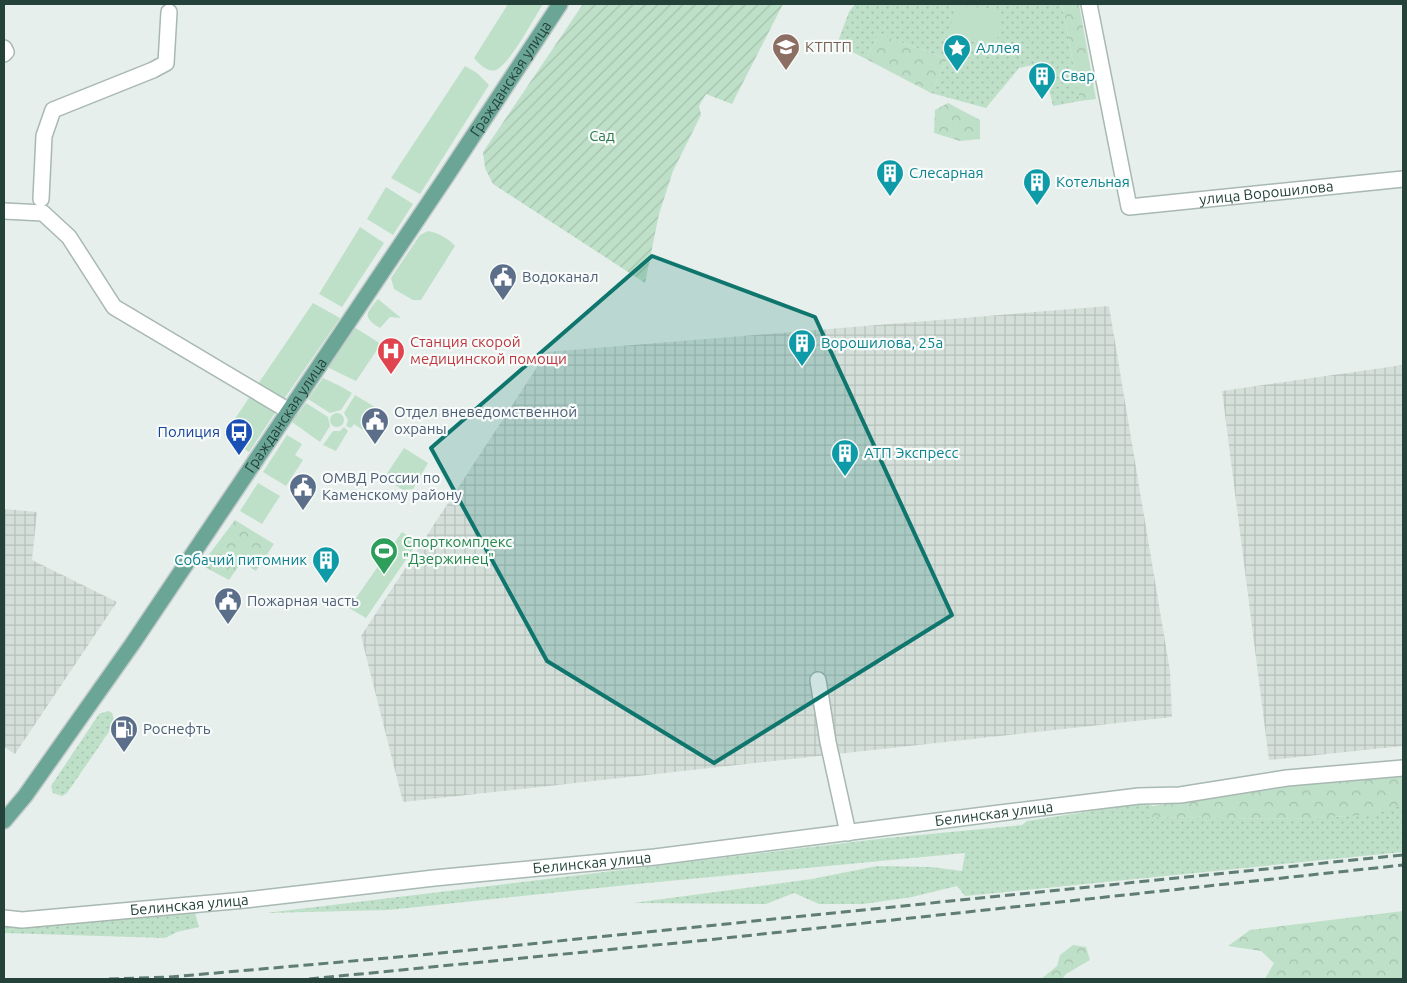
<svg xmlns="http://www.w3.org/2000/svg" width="1407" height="983" viewBox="0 0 1407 983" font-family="Ubuntu,sans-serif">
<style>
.industrial{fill:url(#industrial-grid)}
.grass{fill:url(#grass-dots)}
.forest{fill:url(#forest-crowns)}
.park{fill:#bfe0c8}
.garden{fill:url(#garden-furrows)}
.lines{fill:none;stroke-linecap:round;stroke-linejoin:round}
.minor-casing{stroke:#a8b8b2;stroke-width:18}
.major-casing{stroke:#c2cac8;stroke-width:18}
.minor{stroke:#fff;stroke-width:15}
.major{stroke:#6aa596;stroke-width:15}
.rail{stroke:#5f7d75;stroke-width:3;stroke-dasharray:10 5;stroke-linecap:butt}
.marked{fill:#0f766e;fill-opacity:0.2;stroke:#0f766e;stroke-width:4;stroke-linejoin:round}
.labels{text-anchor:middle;stroke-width:4.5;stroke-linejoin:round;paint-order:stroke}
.education-label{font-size:15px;fill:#785e54;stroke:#f7fbf9;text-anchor:start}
.culture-label{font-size:15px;fill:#0d838f;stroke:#f7fbf9;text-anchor:start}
.street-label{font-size:15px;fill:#24423a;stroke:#f7fbf9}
.park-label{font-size:15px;fill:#2d7a4b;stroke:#f7fbf9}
.service-label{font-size:15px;fill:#4e5e75;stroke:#f7fbf9;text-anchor:start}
.health-label{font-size:15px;fill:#be3a42;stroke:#f7fbf9;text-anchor:start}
.transit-label{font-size:15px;fill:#164399;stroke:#f7fbf9;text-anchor:end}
.leisure-label{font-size:15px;fill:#27864d;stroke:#f7fbf9;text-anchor:start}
</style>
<defs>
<pattern id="industrial-grid" width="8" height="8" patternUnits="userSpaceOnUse" patternTransform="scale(1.25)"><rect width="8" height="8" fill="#d4dfda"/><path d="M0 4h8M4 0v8" fill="none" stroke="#b6c1bc"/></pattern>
<pattern id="grass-dots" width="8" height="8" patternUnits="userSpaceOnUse" patternTransform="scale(1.25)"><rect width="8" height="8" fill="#bfe0c8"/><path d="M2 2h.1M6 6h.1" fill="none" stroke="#a4c1ad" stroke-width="1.8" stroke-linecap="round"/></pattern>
<pattern id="forest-crowns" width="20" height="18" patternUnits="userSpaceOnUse" patternTransform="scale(1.25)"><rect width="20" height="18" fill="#bfe0c8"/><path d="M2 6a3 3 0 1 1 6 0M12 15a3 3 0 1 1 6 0" fill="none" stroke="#a4c1ad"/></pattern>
<pattern id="garden-furrows" width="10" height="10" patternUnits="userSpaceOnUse" patternTransform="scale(1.25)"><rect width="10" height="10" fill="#bfe0c8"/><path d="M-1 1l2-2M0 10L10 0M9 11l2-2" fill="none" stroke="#a4c1ad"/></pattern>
</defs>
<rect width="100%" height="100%" fill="#e6efeb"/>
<g class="industrial">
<polygon points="1109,306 1170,671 1172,717 403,802 361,636 547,352"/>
<polygon points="1403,365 1403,746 1269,760 1222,391"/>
<polygon points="4,509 37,512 32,560 117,602 15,754 4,747"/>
</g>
<g class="grass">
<polygon points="855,4 1062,4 1080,101 1053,106 1043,63 1019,68 986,108 931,93 947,59 879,34 866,59 837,44 849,12"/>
<polygon points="108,711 112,713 115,723 67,793 62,796 53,793 51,786 99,714"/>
<polygon points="1143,803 1153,806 1148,817 1293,819 1348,816 1403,803 1403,852 965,896 957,886 912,897 863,904 819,904 794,893 766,904 633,903 812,879 877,866 932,867 962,871 965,853 637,884 388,910 266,913 878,839 1022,825 1027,821"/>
<polygon points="195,913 199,927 177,932 165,938 4,933 4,925"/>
</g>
<g class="forest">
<polygon points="1062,4 1079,4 1096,99 1080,101"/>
<polygon points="879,34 947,59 931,93 866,59"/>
<polygon points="948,103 980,120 980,139 960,141 934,133 935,110"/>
<polygon points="235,520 274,544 256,571 242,561 229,580 201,565"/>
<polygon points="1403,775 1403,803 1376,814 1348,816 1293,819 1147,817 1153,806 1348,778"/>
<polygon points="1403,911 1403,979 1265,979 1274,963 1261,951 1228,946 1250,930"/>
<polygon points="1073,945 1086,947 1090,960 1066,974 1062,979 1041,979 1057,966 1060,955"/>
</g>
<g class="park">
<path d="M508,4H543C534,18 510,64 496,70C488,73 479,64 474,58Z"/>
<polygon points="954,6 1001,9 997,44 950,40"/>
<polygon points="465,66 477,73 489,85 420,194 391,178"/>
<polygon points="386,187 413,204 393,235 367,219"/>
<polygon points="360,227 384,243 342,307 319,294"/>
<path d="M428,231C437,232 449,239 455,246L421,300H413L394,289L391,278L420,235Z"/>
<path d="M378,299L401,318L390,317L380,328C362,317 366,313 378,299Z"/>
<polygon points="313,303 340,318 284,399 258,384"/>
<polygon points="354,327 381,344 356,381 327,367"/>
<polygon points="323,378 340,386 352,393 341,410 330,413 308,399"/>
<polygon points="251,395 277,410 249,452 224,435"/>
<polygon points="355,395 380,410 363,430 354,424 351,428 346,426 348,420 344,413"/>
<polygon points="306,403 328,417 330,426 320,442 292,422"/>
<circle cx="337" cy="420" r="7"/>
<polygon points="344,427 348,431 336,451 323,445 333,431 340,431"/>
<polygon points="287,435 302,444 295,455 303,460 286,486 263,472"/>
<polygon points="404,448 428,463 413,489 403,490 384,478"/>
<polygon points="258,483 280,496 262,524 240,511"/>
<polygon points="402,532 418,542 366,618 349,608"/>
</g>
<polygon class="garden" points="583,4 783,4 732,104 706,94 699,106 701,115 673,171 659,214 645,283 493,184 485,168 483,152"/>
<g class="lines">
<g class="minor-casing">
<g id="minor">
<path id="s1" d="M1089,4L1129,207L1403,179"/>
<polyline points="4,48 6,52 4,54"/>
<polyline points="41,199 44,136 53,110 153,70 166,63 169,12"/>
<polyline points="4,211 43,213 69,237 114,307 289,411"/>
<polyline points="818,680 828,742 848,833"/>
<path id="s2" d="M4,918L22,920L245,900L434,878L655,857L1000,813L1139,796L1180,795L1287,778L1403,768"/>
</g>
</g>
<g class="major-casing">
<g id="major">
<path id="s3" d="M4,821L25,796L133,643L446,177L560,4"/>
</g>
</g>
<use href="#minor" class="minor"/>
<use href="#major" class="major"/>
<g class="rail">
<polyline points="109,979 170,977 421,955 1403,855"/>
<polyline points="309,979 707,940 1403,865"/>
</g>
</g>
<path class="marked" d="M652,256L815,317L952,615L714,763L547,661L431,448Z"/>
<defs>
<g id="university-pin" transform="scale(1.4375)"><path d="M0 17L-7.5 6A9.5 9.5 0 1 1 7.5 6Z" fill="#8d6e63" stroke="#f7fbf9"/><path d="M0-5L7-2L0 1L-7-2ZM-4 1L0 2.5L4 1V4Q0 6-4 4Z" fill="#fff"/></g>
<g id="sight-pin" transform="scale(1.4375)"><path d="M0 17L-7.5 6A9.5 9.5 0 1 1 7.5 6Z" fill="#0f9aa8" stroke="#f7fbf9"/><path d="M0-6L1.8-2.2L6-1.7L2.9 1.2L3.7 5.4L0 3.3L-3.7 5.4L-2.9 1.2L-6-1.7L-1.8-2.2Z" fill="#fff"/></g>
<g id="building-pin" transform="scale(1.4375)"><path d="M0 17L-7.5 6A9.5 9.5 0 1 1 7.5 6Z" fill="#0f9aa8" stroke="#f7fbf9"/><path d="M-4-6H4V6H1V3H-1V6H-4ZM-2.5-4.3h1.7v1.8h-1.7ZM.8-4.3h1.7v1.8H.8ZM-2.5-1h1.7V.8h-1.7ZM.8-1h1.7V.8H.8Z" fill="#fff"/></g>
<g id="civic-pin" transform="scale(1.4375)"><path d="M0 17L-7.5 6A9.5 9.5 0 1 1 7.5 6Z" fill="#5c6f8a" stroke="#f7fbf9"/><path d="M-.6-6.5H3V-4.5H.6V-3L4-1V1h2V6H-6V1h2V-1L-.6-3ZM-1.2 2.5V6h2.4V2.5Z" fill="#fff"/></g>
<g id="hospital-pin" transform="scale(1.4375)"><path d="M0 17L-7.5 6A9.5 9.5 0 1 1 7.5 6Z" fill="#e0444e" stroke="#f7fbf9"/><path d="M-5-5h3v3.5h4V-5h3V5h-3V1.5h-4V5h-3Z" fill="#fff"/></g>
<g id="bus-pin" transform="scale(1.4375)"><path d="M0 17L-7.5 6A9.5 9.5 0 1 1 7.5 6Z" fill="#1a4fb4" stroke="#f7fbf9"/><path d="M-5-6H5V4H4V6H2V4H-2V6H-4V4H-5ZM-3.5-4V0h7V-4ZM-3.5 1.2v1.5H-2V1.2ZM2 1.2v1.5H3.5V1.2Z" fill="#fff"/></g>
<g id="stadium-pin" transform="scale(1.4375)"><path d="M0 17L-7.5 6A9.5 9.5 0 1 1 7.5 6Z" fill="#2e9e5b" stroke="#f7fbf9"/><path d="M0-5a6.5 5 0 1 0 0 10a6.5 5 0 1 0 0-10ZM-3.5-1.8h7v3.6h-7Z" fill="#fff"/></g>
<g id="fuel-pin" transform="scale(1.4375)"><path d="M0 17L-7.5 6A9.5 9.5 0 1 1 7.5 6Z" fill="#5c6f8a" stroke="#f7fbf9"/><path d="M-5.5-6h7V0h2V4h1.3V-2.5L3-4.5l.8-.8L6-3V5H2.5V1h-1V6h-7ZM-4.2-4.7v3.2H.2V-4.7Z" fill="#fff"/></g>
</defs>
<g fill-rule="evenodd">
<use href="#university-pin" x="786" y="47"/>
<use href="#sight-pin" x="957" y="48"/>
<use href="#building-pin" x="1042" y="76"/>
<use href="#building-pin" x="890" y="173"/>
<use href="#building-pin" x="1037" y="182"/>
<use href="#civic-pin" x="503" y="277"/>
<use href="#building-pin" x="802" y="343"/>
<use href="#hospital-pin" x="391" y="351"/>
<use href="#civic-pin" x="375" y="421"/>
<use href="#bus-pin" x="239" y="432"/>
<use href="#building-pin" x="845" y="453"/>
<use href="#civic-pin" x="303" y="487"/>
<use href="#stadium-pin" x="384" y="551"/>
<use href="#building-pin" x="326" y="560"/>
<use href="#civic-pin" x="228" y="601"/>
<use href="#fuel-pin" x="124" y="729"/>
</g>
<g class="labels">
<g class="education-label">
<text x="805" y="52">КТПТП</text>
</g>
<g class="culture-label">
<text x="976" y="53">Аллея</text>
<text x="1061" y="81">Свар</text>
<text x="909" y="178">Слесарная</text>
<text x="1056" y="187">Котельная</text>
<text x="821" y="348">Ворошилова, 25а</text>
<text x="864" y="458">АТП Экспресс</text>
<text x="307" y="565" text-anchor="end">Собачий питомник</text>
</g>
<g class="street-label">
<text dy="5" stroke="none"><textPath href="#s3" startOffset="899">Гражданская улица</textPath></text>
<text dy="5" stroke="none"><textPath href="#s1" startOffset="345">улица Ворошилова</textPath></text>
<text dy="5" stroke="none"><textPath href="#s3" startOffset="494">Гражданская улица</textPath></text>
<text dy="5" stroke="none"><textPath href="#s2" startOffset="996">Белинская улица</textPath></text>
<text dy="5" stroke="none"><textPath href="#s2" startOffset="591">Белинская улица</textPath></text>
<text dy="5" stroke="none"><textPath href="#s2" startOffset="186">Белинская улица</textPath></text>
</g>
<g class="park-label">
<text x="602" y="141">Сад</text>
</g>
<g class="service-label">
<text x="522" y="282">Водоканал</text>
<text x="394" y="417">Отдел вневедомственной<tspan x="394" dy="17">охраны</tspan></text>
<text x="322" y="483">ОМВД России по<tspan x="322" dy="17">Каменскому району</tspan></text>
<text x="247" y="606">Пожарная часть</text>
<text x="143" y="734">Роснефть</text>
</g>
<g class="health-label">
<text x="410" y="347">Станция скорой<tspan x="410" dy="17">медицинской помощи</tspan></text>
</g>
<g class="transit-label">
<text x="220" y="437">Полиция</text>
</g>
<g class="leisure-label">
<text x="403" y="547">Спорткомплекс<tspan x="403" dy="17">"Дзержинец"</tspan></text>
</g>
</g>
<rect width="1407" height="983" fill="none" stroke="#24423a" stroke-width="10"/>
</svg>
